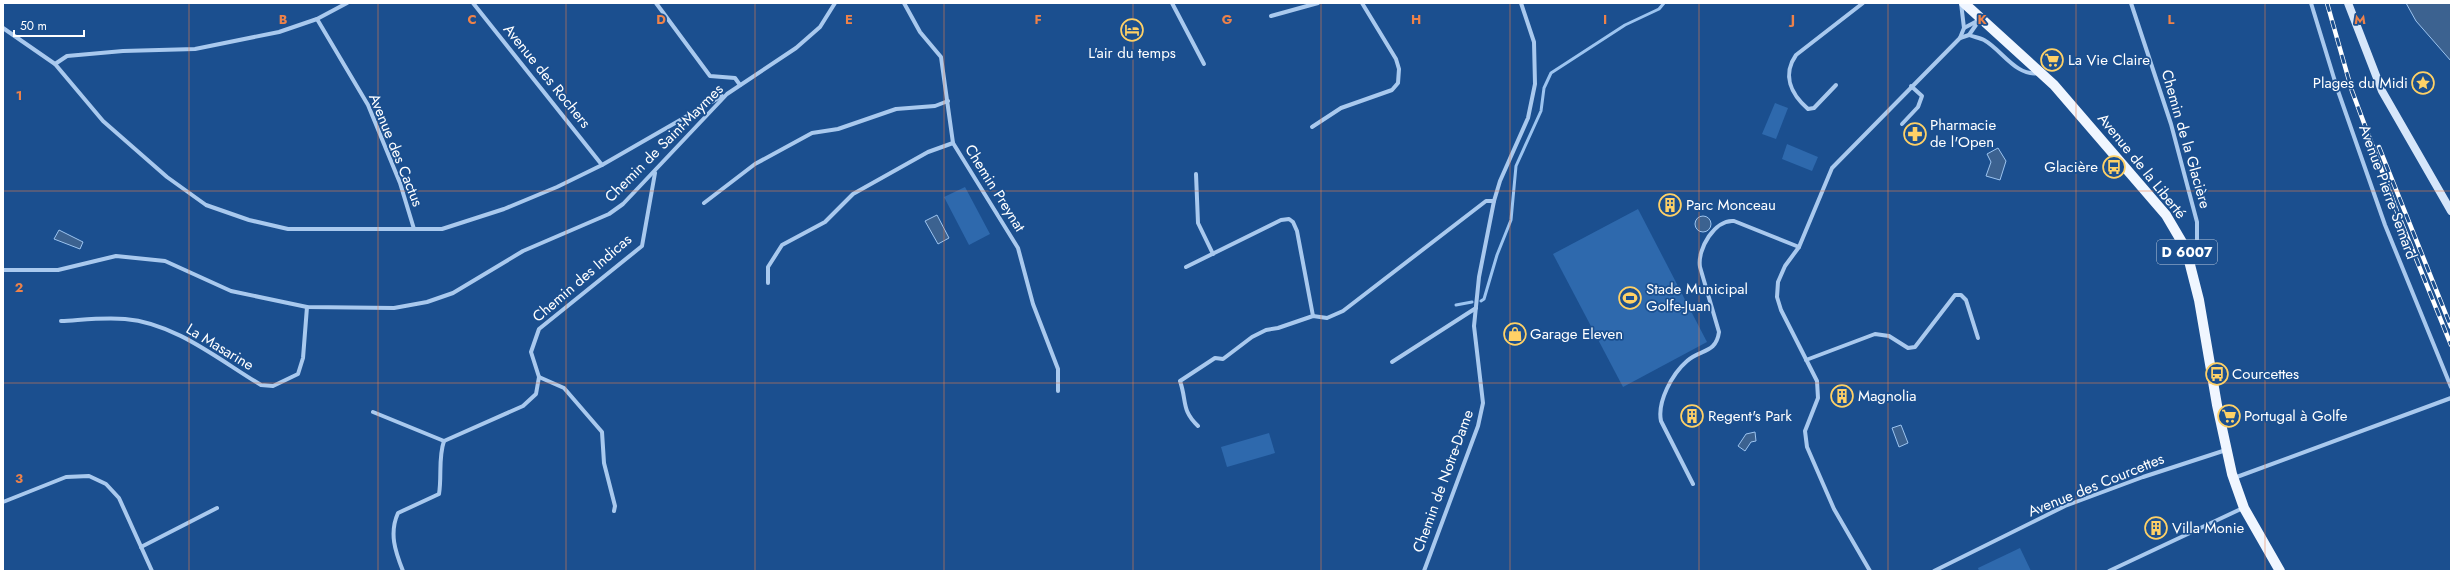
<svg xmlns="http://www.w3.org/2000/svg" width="2454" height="574" viewBox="0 0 2454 574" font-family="Jost,sans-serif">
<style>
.pitch{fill:#2e69ad}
.water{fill:#3c6290;stroke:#9cc4f0}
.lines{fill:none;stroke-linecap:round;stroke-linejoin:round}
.stream{stroke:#9cc4f0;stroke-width:3}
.street{stroke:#a9c9ee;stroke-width:4}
.secondary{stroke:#d6e6fa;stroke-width:8}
.primary{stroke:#f0f6ff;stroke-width:10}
.rail-casing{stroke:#fff;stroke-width:4.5}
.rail{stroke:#1b4f8f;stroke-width:3;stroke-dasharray:9;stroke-linecap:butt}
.grid{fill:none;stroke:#ee8249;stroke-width:1;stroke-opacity:0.55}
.labels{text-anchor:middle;stroke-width:3.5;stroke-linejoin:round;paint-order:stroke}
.shield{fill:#1b4f8f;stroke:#bbcadd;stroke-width:1}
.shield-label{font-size:14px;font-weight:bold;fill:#fff}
.poi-label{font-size:15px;fill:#fff;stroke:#1b4f8f;text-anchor:start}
.street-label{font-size:15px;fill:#fff;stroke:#1b4f8f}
.grid-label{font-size:13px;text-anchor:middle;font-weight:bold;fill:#ee8249;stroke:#1b4f8f;stroke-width:3.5;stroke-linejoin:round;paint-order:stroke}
</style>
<rect width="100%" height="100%" fill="#1b4f8f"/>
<g class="pitch">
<polygon points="1775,103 1788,108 1776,139 1762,134"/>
<polygon points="1787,144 1818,157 1812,171 1782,159"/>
<polygon points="965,187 990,234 969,245 944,197"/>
<polygon points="1638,209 1707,342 1623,387 1553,254"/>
<polygon points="1269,433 1275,453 1227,467 1221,447"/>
<polygon points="2020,548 2031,571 1979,571 1978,568"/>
</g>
<g class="water">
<polygon points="2406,3 2451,3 2451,61 2416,21"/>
<polygon points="1998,148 2006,161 2000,180 1986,176 1991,162 1987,154"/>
<polygon points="937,215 949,238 938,244 925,221"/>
<circle cx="1703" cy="224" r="8"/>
<polygon points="59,230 83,242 80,249 54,239"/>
<polygon points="1901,425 1908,443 1899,447 1892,428"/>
<polygon points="1755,432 1756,441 1751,442 1745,451 1738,446 1746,434"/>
</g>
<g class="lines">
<g class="stream">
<polyline points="1481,301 1484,299 1497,255 1511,220 1516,166 1541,111 1544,88 1551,73 1625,25 1659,9 1664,3"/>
<polyline points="1456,305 1472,302"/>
</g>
<g class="street">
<polyline points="473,3 602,165"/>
<polyline points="656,3 710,76 735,78 740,85"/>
<polyline points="904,3 920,32 941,57 953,143 1018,248 1033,304 1058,369 1058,391"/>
<polyline points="1172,3 1204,64"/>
<polyline points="2131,3 2171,124 2197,222 2197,253 2191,259"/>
<polyline points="2311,3 2337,88 2385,225 2451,387"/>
<polyline points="1271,16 1318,3"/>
<polyline points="317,19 368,105 400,183 414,229"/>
<polyline points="3,28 55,64 103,121 167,177 206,205 249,220 288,229 442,229 504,209 557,187 602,165 722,96"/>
<polyline points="1964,28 1981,19"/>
<path d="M1969,35C1974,37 1980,38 1984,40C2002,50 2016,77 2039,73"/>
<polyline points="1960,38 1964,28 1961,3"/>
<polyline points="55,64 67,56 123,51 195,49 279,32 317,19 347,3"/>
<path d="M1836,85L1814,108L1808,109C1791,94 1782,75 1796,55L1863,3"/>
<polyline points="1902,124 1918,107 1922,96 1911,86"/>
<polyline points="1312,127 1341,108 1392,90 1398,83 1399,69 1396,59 1362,3"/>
<polyline points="1196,174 1198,223 1213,254"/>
<polyline points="704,203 755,164 812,133 838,129 896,109 935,106 948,101"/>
<polyline points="1186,267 1281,220 1289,219 1293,222 1297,231 1313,316"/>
<polyline points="3,270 58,270 116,256 165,261 231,291 307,307 394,308 427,302 453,293 523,251 609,214 623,204 727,94 796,48 820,27 835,3"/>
<polyline points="768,283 768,267 782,245 825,222 853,194 928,152 953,143"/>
<path d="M61,321C81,320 104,317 125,319C175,323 219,360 261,385L273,386L298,374L303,358L307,307"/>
<polyline points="1806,360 1875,334 1889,336 1908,348 1915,347 1955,295 1961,295 1966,300 1978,338"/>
<polyline points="1392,362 1476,308"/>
<polyline points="539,377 564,388 602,432 604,463 615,506 614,511"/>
<polyline points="373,412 444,441 523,406 536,394 539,377 531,352 539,329 642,246 655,173"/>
<path d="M1198,426C1181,410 1187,401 1180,381L1215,358L1223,359L1252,337L1266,330L1278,328L1313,316L1327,318L1343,311L1486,201H1494"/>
<polyline points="2234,478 2451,398"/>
<path d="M1693,484L1661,421C1657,402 1672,374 1687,361C1700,349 1716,354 1719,332L1700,267C1697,249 1715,219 1734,221L1799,247"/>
<polyline points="3,502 66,477 89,476 106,484 119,498 152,571"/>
<polyline points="141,547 217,508"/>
<path d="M403,571C395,551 389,533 398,513L439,494C442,476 438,458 444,441"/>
<polyline points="1424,571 1478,426 1483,403 1474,326 1479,277 1494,201 1500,181 1528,118 1535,84 1534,42 1521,3"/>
<polyline points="1870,571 1834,509 1807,447 1805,431 1818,398 1817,381 1781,310 1777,297 1778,282 1785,266 1799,247 1832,168 1960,38 1969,35 1980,19"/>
<polyline points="1934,571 2065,506 2143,477 2226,450"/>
<polyline points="2109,571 2243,508"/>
</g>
<polyline class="secondary" points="2348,3 2382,91 2451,211"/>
<polyline class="primary" points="1964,3 2054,85 2166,215 2186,249 2199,300 2217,405 2232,474 2244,508 2280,571"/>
<g class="rail-casing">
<g id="rail">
<polyline points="2327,3 2352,91 2398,214 2451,345"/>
<polyline points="2379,147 2451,327"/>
</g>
</g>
<use href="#rail" class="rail"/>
</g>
<path class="grid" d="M189,3V571M378,3V571M566,3V571M755,3V571M944,3V571M1133,3V571M1321,3V571M1510,3V571M1699,3V571M1888,3V571M2076,3V571M2265,3V571M3,191H2451M3,383H2451"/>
<defs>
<g id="hotel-ring" transform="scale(1.15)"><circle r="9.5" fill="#1b4f8f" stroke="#ffd166" stroke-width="1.5"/><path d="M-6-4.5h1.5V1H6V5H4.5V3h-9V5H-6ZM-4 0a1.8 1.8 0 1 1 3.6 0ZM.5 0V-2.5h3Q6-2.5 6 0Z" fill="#ffd166"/></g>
<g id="supermarket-ring" transform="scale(1.15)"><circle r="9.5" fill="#1b4f8f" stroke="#ffd166" stroke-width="1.5"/><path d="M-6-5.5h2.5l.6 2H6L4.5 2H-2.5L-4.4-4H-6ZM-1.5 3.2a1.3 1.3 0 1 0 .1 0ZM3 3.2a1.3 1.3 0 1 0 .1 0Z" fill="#ffd166"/></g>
<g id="sight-ring" transform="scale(1.15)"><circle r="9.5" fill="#1b4f8f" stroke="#ffd166" stroke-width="1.5"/><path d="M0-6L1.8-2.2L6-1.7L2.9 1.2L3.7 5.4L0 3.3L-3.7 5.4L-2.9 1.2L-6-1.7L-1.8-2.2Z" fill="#ffd166"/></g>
<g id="pharmacy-ring" transform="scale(1.15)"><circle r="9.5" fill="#1b4f8f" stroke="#ffd166" stroke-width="1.5"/><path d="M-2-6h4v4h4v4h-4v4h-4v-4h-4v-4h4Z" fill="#ffd166"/></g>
<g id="bus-ring" transform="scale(1.15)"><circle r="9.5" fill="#1b4f8f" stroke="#ffd166" stroke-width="1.5"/><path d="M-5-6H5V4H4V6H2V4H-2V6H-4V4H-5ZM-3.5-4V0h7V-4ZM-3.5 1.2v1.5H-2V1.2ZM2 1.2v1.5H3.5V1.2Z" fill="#ffd166"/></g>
<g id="building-ring" transform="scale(1.15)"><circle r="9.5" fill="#1b4f8f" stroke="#ffd166" stroke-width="1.5"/><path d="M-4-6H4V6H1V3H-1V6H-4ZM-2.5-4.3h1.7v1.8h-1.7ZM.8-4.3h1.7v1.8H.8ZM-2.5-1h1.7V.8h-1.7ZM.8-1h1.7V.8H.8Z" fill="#ffd166"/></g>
<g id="stadium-ring" transform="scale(1.15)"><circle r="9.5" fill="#1b4f8f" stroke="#ffd166" stroke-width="1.5"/><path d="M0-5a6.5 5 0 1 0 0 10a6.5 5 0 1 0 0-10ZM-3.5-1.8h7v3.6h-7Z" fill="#ffd166"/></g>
<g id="shop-ring" transform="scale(1.15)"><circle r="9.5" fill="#1b4f8f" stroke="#ffd166" stroke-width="1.5"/><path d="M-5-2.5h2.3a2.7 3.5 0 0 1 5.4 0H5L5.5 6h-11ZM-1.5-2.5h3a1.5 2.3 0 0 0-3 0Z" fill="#ffd166"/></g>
</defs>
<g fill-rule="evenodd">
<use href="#hotel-ring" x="1132" y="30"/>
<use href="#supermarket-ring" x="2052" y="60"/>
<use href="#sight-ring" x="2423" y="83"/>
<use href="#pharmacy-ring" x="1915" y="134"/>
<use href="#bus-ring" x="2114" y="167"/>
<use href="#building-ring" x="1670" y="205"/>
<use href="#stadium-ring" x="1630" y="298"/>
<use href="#shop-ring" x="1515" y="334"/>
<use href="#bus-ring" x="2217" y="374"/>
<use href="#building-ring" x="1842" y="396"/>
<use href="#building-ring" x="1692" y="416"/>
<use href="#supermarket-ring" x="2229" y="416"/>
<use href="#building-ring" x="2156" y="528"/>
</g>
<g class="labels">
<rect class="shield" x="2157" y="240" width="60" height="24" rx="3"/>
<g class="shield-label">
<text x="2187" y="257">D 6007</text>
</g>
<g class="poi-label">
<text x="1132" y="58" text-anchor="middle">L'air du temps</text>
<text x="2068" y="65">La Vie Claire</text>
<text x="2408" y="88" text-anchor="end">Plages du Midi</text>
<text x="1930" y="130">Pharmacie<tspan x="1930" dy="17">de l'Open</tspan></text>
<text x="2098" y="172" text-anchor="end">Glacière</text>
<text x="1686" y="210">Parc Monceau</text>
<text x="1646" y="294">Stade Municipal<tspan x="1646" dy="17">Golfe-Juan</tspan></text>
<text x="1530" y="339">Garage Eleven</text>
<text x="2232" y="379">Courcettes</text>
<text x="1858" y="401">Magnolia</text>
<text x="1708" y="421">Regent's Park</text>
<text x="2244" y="421">Portugal à Golfe</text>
<text x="2172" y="533">Villa Monie</text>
</g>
<g class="street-label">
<text transform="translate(547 76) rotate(51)" y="5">Avenue des Rochers</text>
<text transform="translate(2186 139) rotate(74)" y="5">Chemin de la Glacière</text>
<text transform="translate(664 143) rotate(-45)" y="5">Chemin de Saint-Maymes</text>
<text transform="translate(396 150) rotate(68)" y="5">Avenue des Cactus</text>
<text transform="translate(2142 166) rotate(51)" y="5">Avenue de la Liberté</text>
<text transform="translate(995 188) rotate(58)" y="5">Chemin Preynat</text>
<text transform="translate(2388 192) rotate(70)" y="5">Avenue Pierre Semard</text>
<text transform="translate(582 278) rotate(-41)" y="5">Chemin des Indicas</text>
<text transform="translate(220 347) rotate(31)" y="5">La Masarine</text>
<text transform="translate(1443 481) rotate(-70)" y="5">Chemin de Notre-Dame</text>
<text transform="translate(2096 485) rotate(-22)" y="5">Avenue des Courcettes</text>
</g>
</g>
<g class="grid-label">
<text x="283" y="24">B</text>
<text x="472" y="24">C</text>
<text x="661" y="24">D</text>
<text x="849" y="24">E</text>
<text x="1038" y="24">F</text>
<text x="1227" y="24">G</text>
<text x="1416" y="24">H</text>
<text x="1605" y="24">I</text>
<text x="1793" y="24">J</text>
<text x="1982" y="24">K</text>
<text x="2171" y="24">L</text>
<text x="2360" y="24">M</text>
<text x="19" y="100">1</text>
<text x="19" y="292">2</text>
<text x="19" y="483">3</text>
</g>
<rect width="2454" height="574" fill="none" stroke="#ffffff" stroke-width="8"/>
<path d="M14 30v6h70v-6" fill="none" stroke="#ffffff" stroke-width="2"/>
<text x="20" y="30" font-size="12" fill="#ffffff" stroke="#1b4f8f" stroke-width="3" paint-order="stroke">50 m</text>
</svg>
